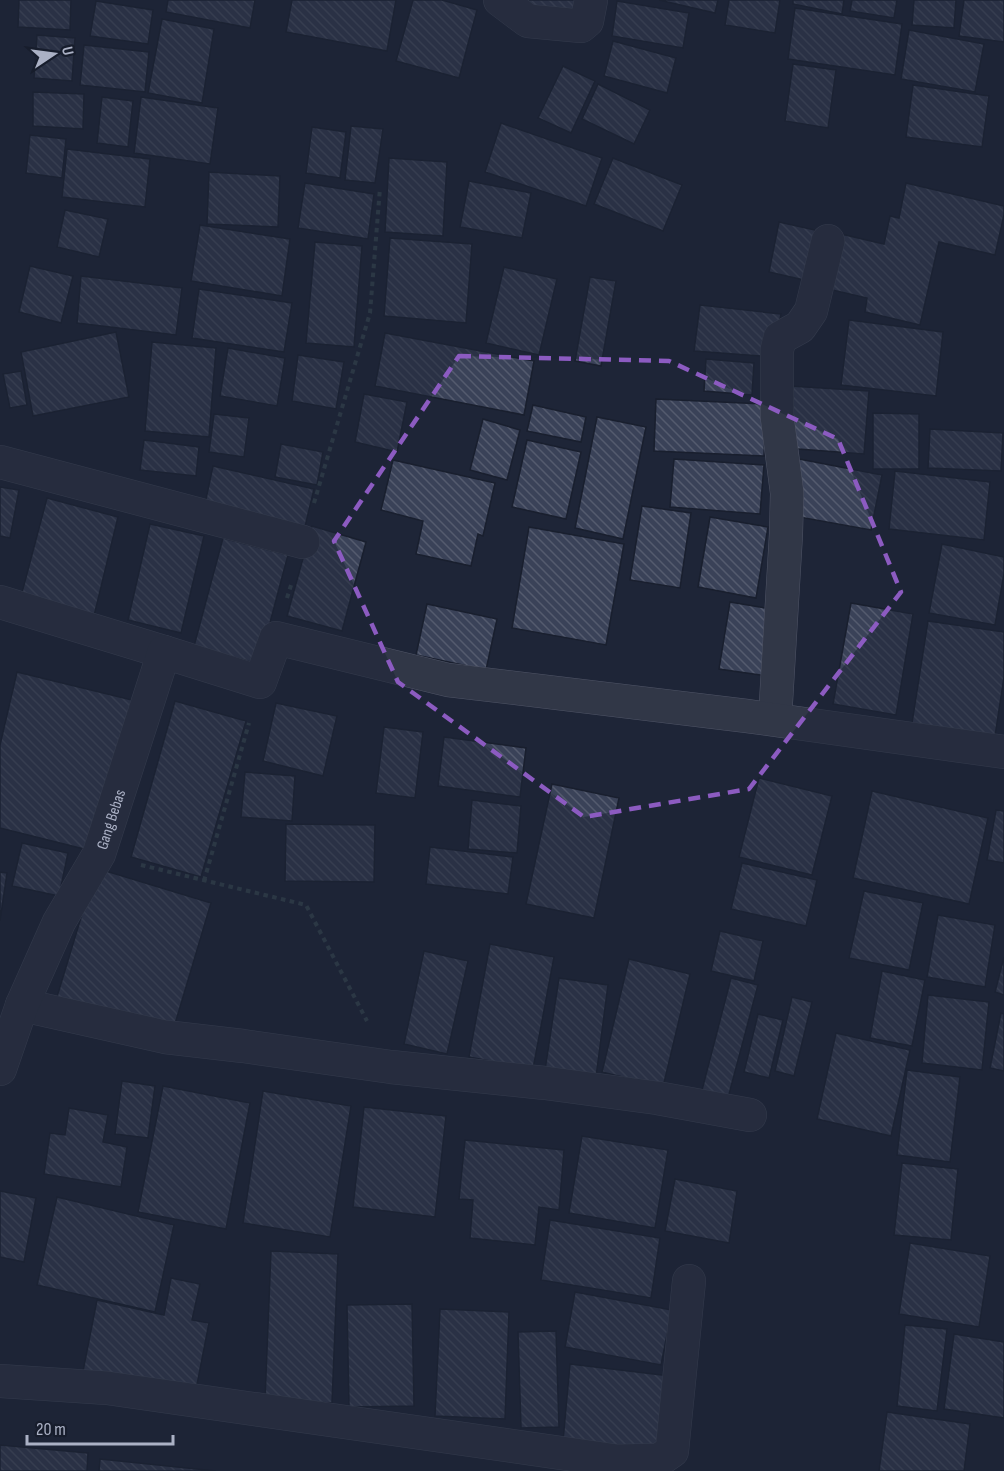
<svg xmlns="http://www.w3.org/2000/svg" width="1004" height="1471" viewBox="0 0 1004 1471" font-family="'Sofia Sans Condensed',sans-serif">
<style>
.building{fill:url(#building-back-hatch);stroke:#191f2e;stroke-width:1.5}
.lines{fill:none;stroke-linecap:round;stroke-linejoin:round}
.minor-casing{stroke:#4f5466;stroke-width:34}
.path{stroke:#3d4f56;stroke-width:4;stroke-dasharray:4.5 4.5;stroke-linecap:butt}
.minor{stroke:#313747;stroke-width:33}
.marked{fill:none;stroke:#8c5bc1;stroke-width:4.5;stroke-dasharray:12 8;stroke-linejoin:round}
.labels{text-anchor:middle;stroke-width:5;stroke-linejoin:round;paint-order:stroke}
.street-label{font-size:16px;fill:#abb1c5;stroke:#171d2c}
</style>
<defs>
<pattern id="building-back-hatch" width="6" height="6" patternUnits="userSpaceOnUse" patternTransform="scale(1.5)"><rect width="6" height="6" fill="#3a4258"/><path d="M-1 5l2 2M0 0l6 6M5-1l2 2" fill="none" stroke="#545b6e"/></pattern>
</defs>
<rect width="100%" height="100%" fill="#1e2537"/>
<g class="building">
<polygon points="19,0 71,0 70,30 18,27"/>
<polygon points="168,0 255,0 250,28 166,12"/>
<polygon points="292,0 396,0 387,51 286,32"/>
<polygon points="413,0 442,0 477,10 459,78 396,61"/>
<polygon points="519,0 582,0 580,14 518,3"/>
<polygon points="659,0 718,0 715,13"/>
<polygon points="729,0 780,0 775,33 725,25"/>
<polygon points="793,0 844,0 842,14 793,4"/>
<polygon points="852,0 897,0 894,18 850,11"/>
<polygon points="914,0 956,0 954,28 912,25"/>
<polygon points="964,0 1004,0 1004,42 959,36"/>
<polygon points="96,1 153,10 148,44 90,36"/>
<polygon points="617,1 689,13 683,48 612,36"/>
<polygon points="795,8 902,24 895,75 788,59"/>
<polygon points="162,19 214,29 202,103 148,93"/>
<polygon points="909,30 984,44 975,92 901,79"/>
<polygon points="37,35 75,38 72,81 34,78"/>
<polygon points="613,41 676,58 667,93 604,76"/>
<polygon points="84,45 149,52 145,92 80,85"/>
<polygon points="793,64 836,70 828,128 785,121"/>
<polygon points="563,66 595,81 571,133 538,118"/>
<polygon points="598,84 650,110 634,144 582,119"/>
<polygon points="913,85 989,96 982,147 906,137"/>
<polygon points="33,92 84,94 83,129 33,126"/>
<polygon points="102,97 133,101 128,147 97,143"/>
<polygon points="141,97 218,108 210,164 134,153"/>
<polygon points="501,123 602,158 586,206 485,172"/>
<polygon points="351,126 383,129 375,183 345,180"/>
<polygon points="312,127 346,132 340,178 306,173"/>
<polygon points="30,135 66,139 62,178 26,173"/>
<polygon points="67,149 150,159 145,207 62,197"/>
<polygon points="389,158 447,162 443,236 385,232"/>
<polygon points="613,158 682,185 663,231 594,204"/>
<polygon points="209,172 280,176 278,227 207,224"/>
<polygon points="469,181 531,193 522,238 460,227"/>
<polygon points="305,183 374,194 368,239 298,228"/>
<polygon points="906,183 1004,206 1004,215 995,255 939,242 920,325 865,312 867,298 828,289 841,234 884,244 890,216 899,218"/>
<polygon points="65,210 108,219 99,257 57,247"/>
<polygon points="779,222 815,230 804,280 769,272"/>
<polygon points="200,225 290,239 282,296 191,281"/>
<polygon points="390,238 472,244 466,323 384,316"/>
<polygon points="315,242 362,246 354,347 306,343"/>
<polygon points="30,266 73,276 61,323 19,312"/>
<polygon points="504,267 557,279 539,355 486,343"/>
<polygon points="81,276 182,288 176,335 77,323"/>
<polygon points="590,277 616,281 601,366 575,361"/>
<polygon points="199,289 292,303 284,352 192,338"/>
<polygon points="700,305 781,314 773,357 694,351"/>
<polygon points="849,320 943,332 936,396 841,385"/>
<polygon points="116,332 129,397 33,416 21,352"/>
<polygon points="385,333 534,361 524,415 375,386"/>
<polygon points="152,342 216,348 209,437 145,431"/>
<polygon points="228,348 285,358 277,406 220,396"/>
<polygon points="298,355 344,362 336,409 292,401"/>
<polygon points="706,359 754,363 752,395 704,391"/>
<polygon points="21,371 27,405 10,408 3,374"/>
<polygon points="790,386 869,391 864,454 785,448"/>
<polygon points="364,394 407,402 397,452 355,442"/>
<polygon points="656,399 766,404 764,456 654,451"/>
<polygon points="533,405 586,417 581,442 527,431"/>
<polygon points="873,413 919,414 919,469 873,469"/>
<polygon points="214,414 249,418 244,457 209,452"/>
<polygon points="597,417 646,427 623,539 575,528"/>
<polygon points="483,419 520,430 507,480 470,470"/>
<polygon points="930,429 1003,433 1001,471 928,468"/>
<polygon points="144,440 199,447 196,476 140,470"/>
<polygon points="527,440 581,452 566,519 512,507"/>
<polygon points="281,444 323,452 317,485 275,477"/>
<polygon points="674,459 764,465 760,514 670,507"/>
<polygon points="799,459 882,475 871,530 788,515"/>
<polygon points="393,460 495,483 483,536 478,534 471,566 416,554 423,521 381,510"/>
<polygon points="213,466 314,489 303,535 203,513"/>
<polygon points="895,471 990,482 984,540 889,529"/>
<polygon points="0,487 19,490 10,538 0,536"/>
<polygon points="47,498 118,517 93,620 20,600"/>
<polygon points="642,506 691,513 680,588 630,580"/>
<polygon points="710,517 768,527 756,598 698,587"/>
<polygon points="150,524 204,536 181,633 128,620"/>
<polygon points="312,526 366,542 342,631 287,616"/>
<polygon points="529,527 624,544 606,645 512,628"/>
<polygon points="223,538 288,555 259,664 194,646"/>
<polygon points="942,544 1004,557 1004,574 995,625 929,613"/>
<polygon points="730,602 777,610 767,676 719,669"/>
<polygon points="851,603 913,614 896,715 833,704"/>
<polygon points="427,604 497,619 486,670 416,655"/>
<polygon points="928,621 1004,632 1004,677 995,736 912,723"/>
<polygon points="17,672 132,700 96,852 0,828 0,745"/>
<polygon points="175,701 246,721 201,877 131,857"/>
<polygon points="276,703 337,716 323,776 263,761"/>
<polygon points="384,727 423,732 415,798 376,793"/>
<polygon points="444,737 526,748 520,797 438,786"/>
<polygon points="245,772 295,776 292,821 241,817"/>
<polygon points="759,778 832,796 812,875 739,857"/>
<polygon points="552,784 619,798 594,918 526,904"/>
<polygon points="872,791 988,818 969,904 853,878"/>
<polygon points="472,800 521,806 517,853 468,849"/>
<polygon points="996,810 1004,811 1004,863 987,860"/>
<polygon points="286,824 375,825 374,882 285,881"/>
<polygon points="22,843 68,853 59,896 12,886"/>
<polygon points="430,847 513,857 508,894 426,884"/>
<polygon points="742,863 817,880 806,926 731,909"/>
<polygon points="96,868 211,903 172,1034 56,1000"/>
<polygon points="0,872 7,873 0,921"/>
<polygon points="864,891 923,903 909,970 849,958"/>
<polygon points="938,915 995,925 985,987 927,977"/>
<polygon points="720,931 763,941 754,981 711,971"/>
<polygon points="490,944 554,957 533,1069 469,1057"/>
<polygon points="424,951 468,961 447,1054 404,1044"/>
<polygon points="1004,957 1004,995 995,992"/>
<polygon points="629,959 690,974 663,1087 602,1072"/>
<polygon points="882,971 925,980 912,1046 870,1038"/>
<polygon points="559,978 608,985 596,1077 545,1070"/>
<polygon points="731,978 758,985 728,1098 702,1090"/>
<polygon points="928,995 989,1002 982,1070 922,1063"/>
<polygon points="792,997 812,1002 794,1076 775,1071"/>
<polygon points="1001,1013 1004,1014 1004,1071 990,1068"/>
<polygon points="758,1014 783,1020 769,1078 744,1072"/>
<polygon points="836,1033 910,1050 891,1136 817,1119"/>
<polygon points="907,1070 960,1077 950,1162 897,1155"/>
<polygon points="122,1081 155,1086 148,1138 115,1134"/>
<polygon points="163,1086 250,1103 226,1229 138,1212"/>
<polygon points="263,1091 351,1106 330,1237 243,1223"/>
<polygon points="364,1107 446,1116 435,1217 353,1207"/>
<polygon points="69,1108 108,1115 103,1142 127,1147 121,1187 44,1174 50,1133 65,1135"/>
<polygon points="582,1136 668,1150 655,1228 569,1213"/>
<polygon points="465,1140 564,1150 559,1210 539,1207 535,1245 470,1238 473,1200 459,1199"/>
<polygon points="902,1163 958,1169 951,1240 894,1235"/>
<polygon points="675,1179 737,1191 729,1243 665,1231"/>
<polygon points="0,1191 36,1198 24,1262 0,1257"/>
<polygon points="57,1197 174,1225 155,1312 37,1285"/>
<polygon points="550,1220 660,1238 651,1298 541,1280"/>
<polygon points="910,1243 990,1256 979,1327 899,1314"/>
<polygon points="271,1251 338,1254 332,1403 265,1400"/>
<polygon points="171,1278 200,1284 192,1320 209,1323 195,1395 83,1371 97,1300 164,1315"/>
<polygon points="575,1292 672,1310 661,1365 565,1347"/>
<polygon points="412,1304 414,1406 349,1407 347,1305"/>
<polygon points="440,1309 509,1312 505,1419 435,1416"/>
<polygon points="905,1325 947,1329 937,1411 897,1406"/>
<polygon points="556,1331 559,1427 521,1428 518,1332"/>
<polygon points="954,1334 1004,1342 1004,1418 944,1409"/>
<polygon points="570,1364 670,1376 662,1453 563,1441"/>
<polygon points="887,1412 970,1424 964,1471 879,1471"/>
<polygon points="0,1445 88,1453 87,1471 0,1471"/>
<polygon points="100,1459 216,1471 99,1471"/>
</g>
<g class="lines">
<g class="minor-casing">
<g id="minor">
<polyline points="500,0 528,21 581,26 587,21 591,0"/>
<polyline points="0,462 303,542"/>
<polyline points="0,602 164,652"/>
<polyline points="775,719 786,534 787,493 777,416 777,350 780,338 800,327 811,311 828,241"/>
<polyline points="22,1005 165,1037 243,1046 391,1067 545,1083 657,1098 750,1115"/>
<path id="s1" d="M0,1069L22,1005L59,922L99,854L164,652L260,682L276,638L448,680L747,716L1004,752"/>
<polyline points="0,1381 107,1388 617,1461 659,1460 672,1451 689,1281"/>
</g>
</g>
<g class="path">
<polyline points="314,503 370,313 380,188"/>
<polyline points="287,598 292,582"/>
<polyline points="141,865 306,905 367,1021"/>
<polyline points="204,881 249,723"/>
</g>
<use href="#minor" class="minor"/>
</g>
<path d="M0 0H1004V1471H0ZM459,356L669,361L838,439L901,592L749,789L584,817L398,682L334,541Z" fill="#1e2537" fill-opacity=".55" fill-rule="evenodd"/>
<path class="marked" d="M459,356L669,361L838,439L901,592L749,789L584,817L398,682L334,541Z"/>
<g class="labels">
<g class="street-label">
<text dy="6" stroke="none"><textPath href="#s1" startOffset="274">Gang Bebas</textPath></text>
</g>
</g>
<g transform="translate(54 54) rotate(77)" stroke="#171d2c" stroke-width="4.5" paint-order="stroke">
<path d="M0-4.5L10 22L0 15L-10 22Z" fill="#abb1c5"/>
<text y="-9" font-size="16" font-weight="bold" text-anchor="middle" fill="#abb1c5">U</text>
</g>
<path d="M27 1435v9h146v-9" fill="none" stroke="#abb1c5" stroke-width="3"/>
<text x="36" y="1435" font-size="18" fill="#abb1c5" stroke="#171d2c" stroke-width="4.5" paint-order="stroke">20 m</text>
</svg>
